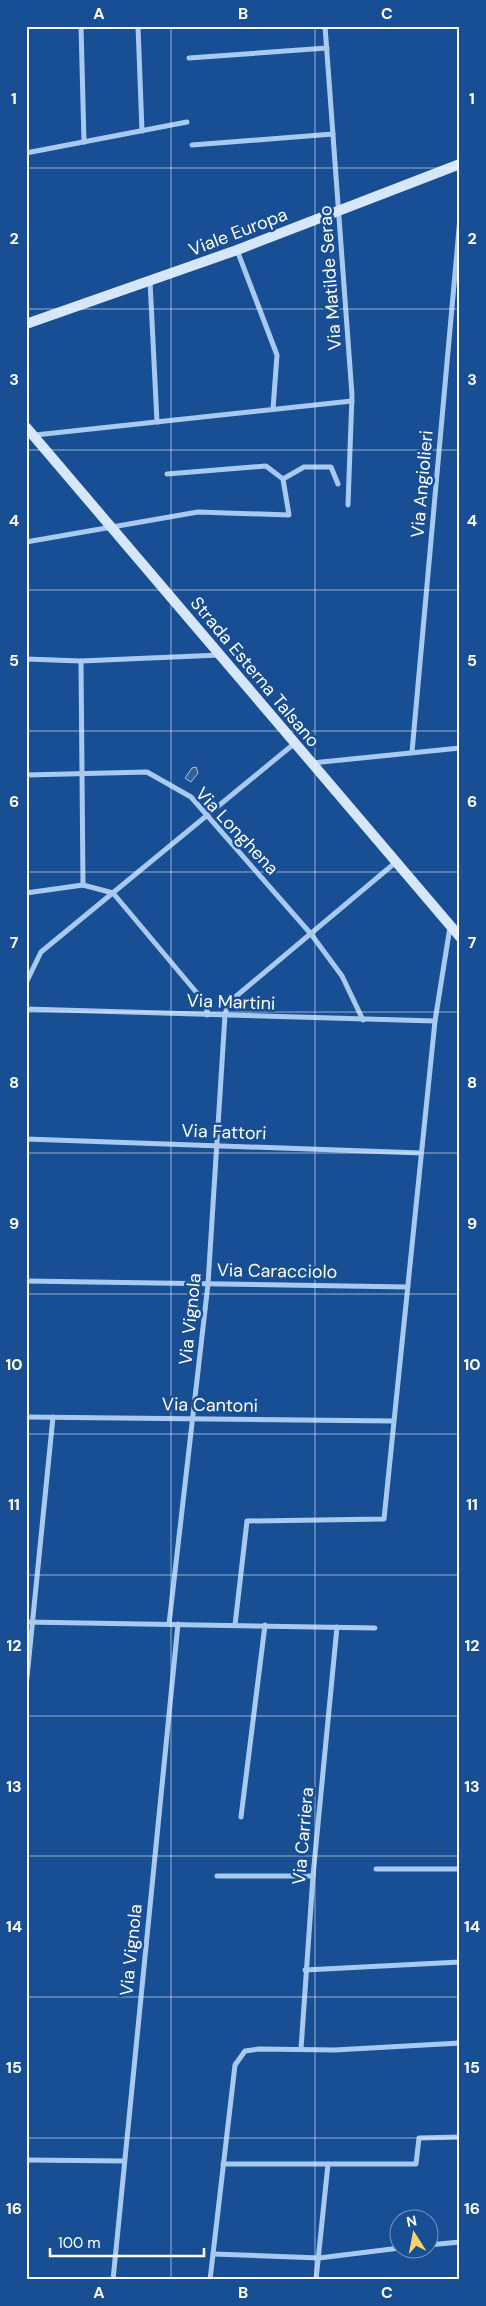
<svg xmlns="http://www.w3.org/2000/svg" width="486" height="2306" viewBox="0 0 486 2306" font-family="'DM Sans',sans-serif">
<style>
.water{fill:url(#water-ripples);stroke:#9bc5f2}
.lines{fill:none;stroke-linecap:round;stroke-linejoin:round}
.street{stroke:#a9caf0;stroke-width:5}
.secondary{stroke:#d7e7fb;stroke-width:10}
.grid{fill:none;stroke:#fff;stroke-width:1;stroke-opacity:0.55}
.labels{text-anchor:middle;stroke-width:5;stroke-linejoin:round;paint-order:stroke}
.street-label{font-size:18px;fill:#fff;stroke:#184f94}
.neatline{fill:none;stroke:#fff;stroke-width:2}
.grid-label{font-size:16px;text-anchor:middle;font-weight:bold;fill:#fff}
</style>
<defs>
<pattern id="water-ripples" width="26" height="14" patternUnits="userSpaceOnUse" patternTransform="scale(1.25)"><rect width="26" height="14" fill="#385f91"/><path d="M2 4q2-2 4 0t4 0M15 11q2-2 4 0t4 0" fill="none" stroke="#5677a2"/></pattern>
</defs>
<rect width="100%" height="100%" fill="#184f94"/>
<polygon class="water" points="196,767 198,773 191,782 185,778 192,768"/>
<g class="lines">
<g class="street">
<polyline points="81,26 84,142"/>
<polyline points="138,26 142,131"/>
<polyline points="325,26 352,395 348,505"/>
<polyline points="189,58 327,48"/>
<polyline points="192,145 333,134"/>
<polyline points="26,153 187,122"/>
<polyline points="237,250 277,355 273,409"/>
<polyline points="150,281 157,422"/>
<polyline points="26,436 352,401"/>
<polyline points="283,479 304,467 331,467 338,484"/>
<polyline points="26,542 198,512 289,515 283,479 266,466 167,474"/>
<polyline points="26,659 81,661 220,655"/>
<polyline points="81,661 83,885"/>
<polyline points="412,752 460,218"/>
<polyline points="312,763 460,748"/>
<polyline points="26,775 147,772 191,797 311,934 342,976 363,1020"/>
<polyline points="26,893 83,885 113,893 207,1005 207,1015"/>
<polyline points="26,983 41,952 295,743"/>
<polyline points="26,1009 435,1021"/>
<polyline points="26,1139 421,1153"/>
<polyline points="26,1281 408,1287"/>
<polyline points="26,1417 393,1421"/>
<polyline points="26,1622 375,1628"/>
<polyline points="169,1624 208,1284 225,1015 228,1003 396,862"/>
<polyline points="235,1625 247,1521 384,1519 435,1021 450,927"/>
<polyline points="26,1687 53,1417"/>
<polyline points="241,1817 265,1625"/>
<polyline points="376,1869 460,1869"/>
<polyline points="217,1876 313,1876"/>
<polyline points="305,1970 460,1962"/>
<polyline points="301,2049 313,1876 337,1627"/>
<polyline points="26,2160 124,2161"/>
<polyline points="223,2164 416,2164 419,2138 460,2137"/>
<polyline points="428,2245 460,2242"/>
<polyline points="213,2254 319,2258 400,2248"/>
<polyline points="113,2280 178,1624"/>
<polyline points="210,2280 235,2065 245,2051 259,2049 335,2050 460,2043"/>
<polyline points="316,2280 328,2164"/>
</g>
<g class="secondary">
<polyline points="26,324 237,250 460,164"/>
<polyline points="26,427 460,937"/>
</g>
</g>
<path class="grid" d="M171,26V2280M315,26V2280M26,168H460M26,309H460M26,450H460M26,590H460M26,731H460M26,872H460M26,1012H460M26,1153H460M26,1294H460M26,1434H460M26,1575H460M26,1716H460M26,1856H460M26,1997H460M26,2138H460"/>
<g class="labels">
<g class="street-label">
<text transform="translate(238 232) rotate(-21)" y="6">Viale Europa</text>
<text transform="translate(330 278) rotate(-94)" y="6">Via Matilde Serao</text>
<text transform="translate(422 484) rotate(-85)" y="6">Via Angiolieri</text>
<text transform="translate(255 672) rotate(50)" y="6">Strada Esterna Talsano</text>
<text transform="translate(237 831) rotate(47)" y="6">Via Longhena</text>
<text transform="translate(231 1002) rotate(2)" y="6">Via Martini</text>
<text transform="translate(224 1132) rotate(2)" y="6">Via Fattori</text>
<text transform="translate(277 1271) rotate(1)" y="6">Via Caracciolo</text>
<text transform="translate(190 1319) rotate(-84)" y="6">Via Vignola</text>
<text transform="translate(210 1405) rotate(1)" y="6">Via Cantoni</text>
<text transform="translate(303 1836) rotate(-85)" y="6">Via Carriera</text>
<text transform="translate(131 1950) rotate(-84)" y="6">Via Vignola</text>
</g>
</g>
<rect width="486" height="2306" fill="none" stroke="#184f94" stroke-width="55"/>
<g transform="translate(414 2234) rotate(349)"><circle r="24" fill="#184f94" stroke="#7495bf"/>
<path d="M0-4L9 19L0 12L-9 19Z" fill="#ffd268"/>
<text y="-8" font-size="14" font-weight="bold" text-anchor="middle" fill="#ffffff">N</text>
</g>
<path d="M50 2248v8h154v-8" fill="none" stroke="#ffffff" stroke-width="2.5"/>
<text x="58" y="2248" font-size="15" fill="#ffffff" stroke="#184f94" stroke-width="4" paint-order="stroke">100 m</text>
<rect x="28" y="28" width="430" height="2250" class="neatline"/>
<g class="grid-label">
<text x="99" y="19">A</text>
<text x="243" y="19">B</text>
<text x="387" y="19">C</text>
<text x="14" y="104">1</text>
<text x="472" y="104">1</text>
<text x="14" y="244">2</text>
<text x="472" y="244">2</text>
<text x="14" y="385">3</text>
<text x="472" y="385">3</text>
<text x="14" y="526">4</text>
<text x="472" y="526">4</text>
<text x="14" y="666">5</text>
<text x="472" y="666">5</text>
<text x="14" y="807">6</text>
<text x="472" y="807">6</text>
<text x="14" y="948">7</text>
<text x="472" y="948">7</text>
<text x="14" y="1088">8</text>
<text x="472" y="1088">8</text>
<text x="14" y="1229">9</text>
<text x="472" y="1229">9</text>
<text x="14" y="1370">10</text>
<text x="472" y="1370">10</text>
<text x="14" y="1510">11</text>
<text x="472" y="1510">11</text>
<text x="14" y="1651">12</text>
<text x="472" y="1651">12</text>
<text x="14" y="1792">13</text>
<text x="472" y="1792">13</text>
<text x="14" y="1932">14</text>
<text x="472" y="1932">14</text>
<text x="14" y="2073">15</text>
<text x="472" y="2073">15</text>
<text x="14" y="2214">16</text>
<text x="472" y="2214">16</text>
<text x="99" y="2298">A</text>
<text x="243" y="2298">B</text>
<text x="387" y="2298">C</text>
</g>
</svg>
